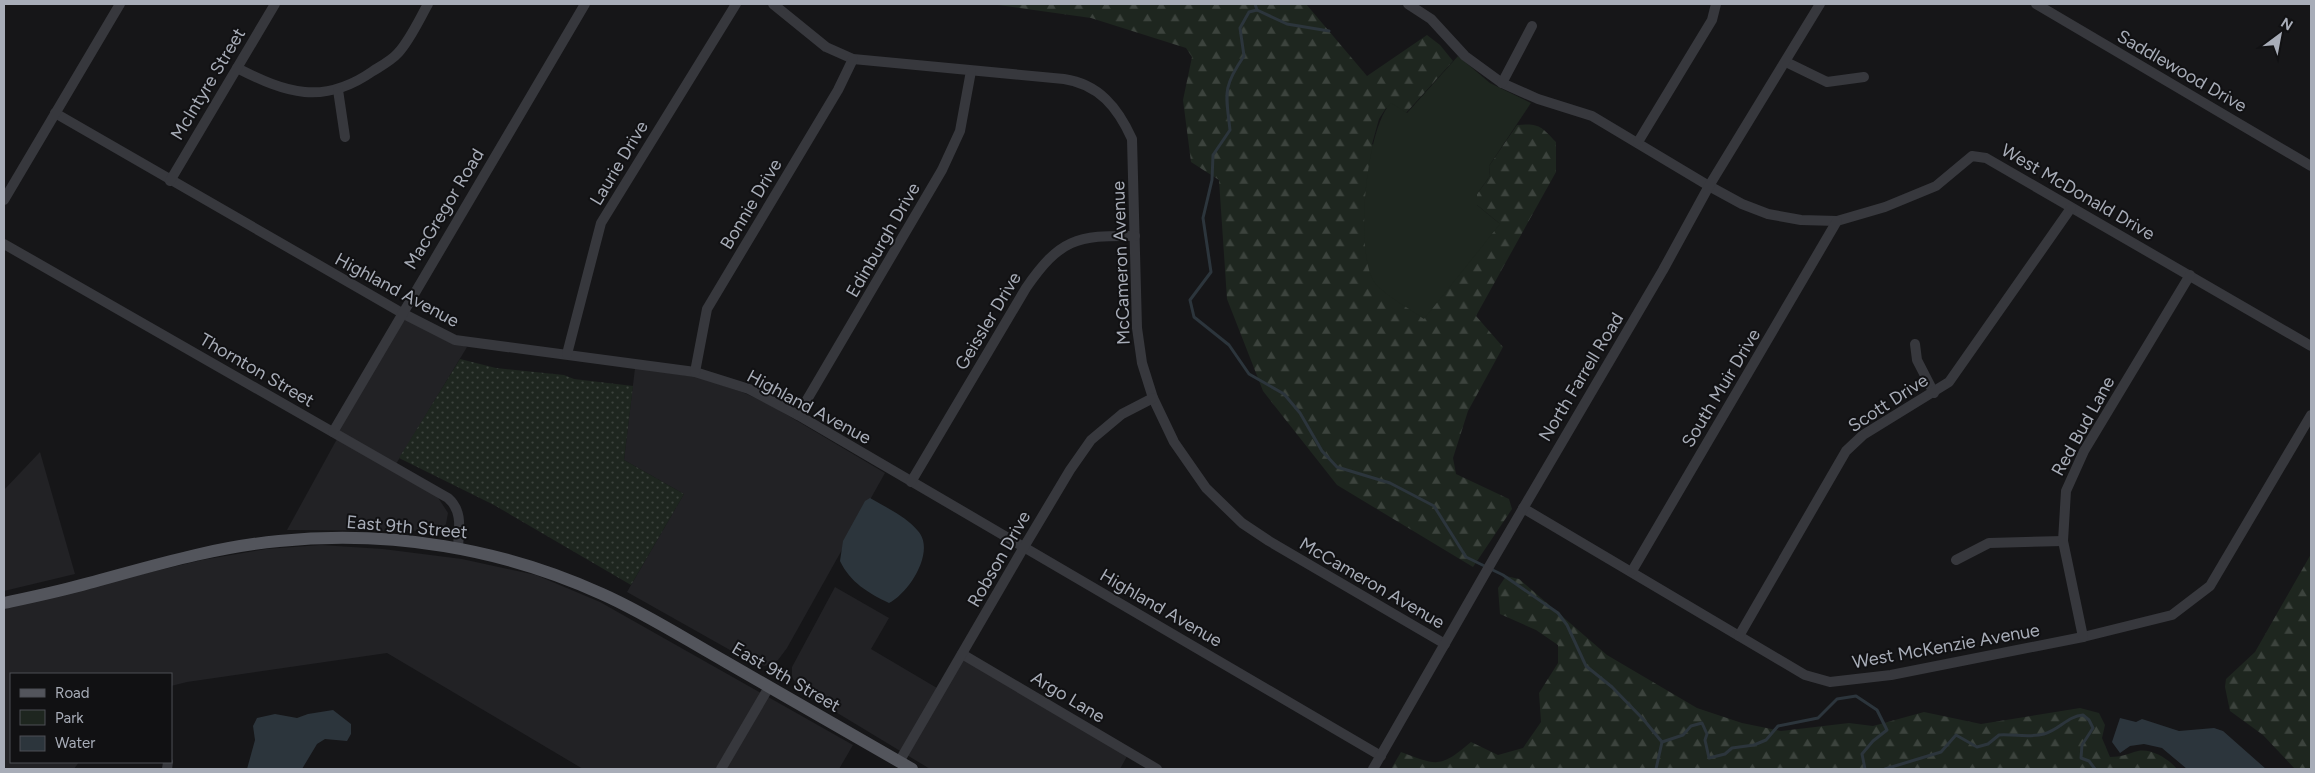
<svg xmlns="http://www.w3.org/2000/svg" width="2315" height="773" viewBox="0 0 2315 773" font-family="Figtree,sans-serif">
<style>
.built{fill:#222225}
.grass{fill:url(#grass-dots)}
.forest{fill:url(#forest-firs)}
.park{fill:#1e261f}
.water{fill:#2c353c}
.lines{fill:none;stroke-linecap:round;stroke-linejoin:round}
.stream{stroke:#2c353c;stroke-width:3}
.minor{stroke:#37383d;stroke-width:10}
.major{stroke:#53555c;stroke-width:12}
.labels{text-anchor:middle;stroke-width:4;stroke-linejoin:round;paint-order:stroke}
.street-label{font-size:18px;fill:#a8adb8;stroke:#111113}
</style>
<defs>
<pattern id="grass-dots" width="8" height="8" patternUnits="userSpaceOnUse" patternTransform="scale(1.25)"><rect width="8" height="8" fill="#1e261f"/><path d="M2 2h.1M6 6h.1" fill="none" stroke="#3c433d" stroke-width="1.8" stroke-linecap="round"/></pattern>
<pattern id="forest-firs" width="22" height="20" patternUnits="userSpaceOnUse" patternTransform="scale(1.25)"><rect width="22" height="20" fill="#1e261f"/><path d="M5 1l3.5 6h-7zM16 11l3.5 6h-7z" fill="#3c433d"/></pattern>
</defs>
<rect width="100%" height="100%" fill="#161618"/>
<g class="built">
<polygon points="403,318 467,347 396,464 338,431"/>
<polygon points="635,368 697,377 742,392 767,403 885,473 787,648 778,660 765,666 753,663 627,592 684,494 624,460"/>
<polygon points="337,439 437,496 448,513 446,524 439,531 287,530"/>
<polygon points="40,452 75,574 4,591 4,490"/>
<polygon points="321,545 383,549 462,559 536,575 600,602 853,745 839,769 583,769 387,653 187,682 171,686 171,674 11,674 11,762 79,762 74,769 4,769 4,607 202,560 266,549"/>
<polygon points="835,587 889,618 871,649 937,688 961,649 1131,749 1120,769 930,769 801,691 792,677 792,667"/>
</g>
<polygon class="grass" points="460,359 496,368 564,375 574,379 633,386 624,460 684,494 631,585 494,505 399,458"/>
<g class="forest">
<path d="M991,4H1306L1367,76L1427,35L1440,45L1453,61L1406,113L1386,108L1379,119L1372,144L1500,224L1477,205V194L1490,176L1489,166L1517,125C1539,123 1541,126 1556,142V172L1476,316L1503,347L1468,411L1453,458L1456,474L1509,499L1512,509L1473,567L1337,485L1263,391L1227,299L1219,180L1191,162L1183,100L1192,57L1186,48L1091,18Z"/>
<polygon points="2311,554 2311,769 2295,769 2263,735 2230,711 2225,687 2226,679 2255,652"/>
<path d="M1506,576L1519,579L1607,655L1697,708L1742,723L1781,731L1849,723L1873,726L1924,712L1981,724L2080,708L2099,713L2105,725L2102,738L2110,757C2121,757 2127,754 2138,751C2151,748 2169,759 2177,769H1391L1401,752C1438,766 1440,768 1471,742L1498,755L1523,748L1541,722L1539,693L1558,663V645L1536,630L1500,614L1498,588Z"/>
</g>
<path class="park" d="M1458,56L1490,83L1531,103L1489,166L1490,176L1477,194V205L1500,224L1424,319C1413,311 1382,293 1375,283C1354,255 1366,126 1391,103L1407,113Z"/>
<g class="water">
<path d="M870,498C885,507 907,517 918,531C936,551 909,593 889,603C868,593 850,582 840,561L843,541L865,501Z"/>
<polygon points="333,710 351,724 351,734 347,741 325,739 317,744 302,769 247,769 255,740 253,726 257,718 275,714 297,718 308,714"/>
<polygon points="2120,718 2136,722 2142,719 2179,731 2214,728 2223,731 2266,769 2187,769 2162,748 2144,744 2130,746 2120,753 2112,742"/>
</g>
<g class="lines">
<g class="stream">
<polyline points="1255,4 1257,10"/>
<path d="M1257,10L1249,12L1240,28L1244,56C1222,88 1226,94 1230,130L1213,155L1212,180L1203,218L1211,272L1190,300L1194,317L1229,345L1249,374L1284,394L1300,413L1322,451L1337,467L1390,483L1434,506L1466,557L1503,575L1558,613L1567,625L1586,666L1612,687L1643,719L1662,742"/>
<polyline points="1257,10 1287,24 1329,31"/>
<polyline points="1662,742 1683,735 1691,726 1702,723 1707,734 1705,740 1709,758 1725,754 1732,748 1754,745 1766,740 1778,726 1818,718 1837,699 1856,696 1877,710 1887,730 1873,741 1862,754 1865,769"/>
<polyline points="1656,769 1662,742"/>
<path d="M1885,769L1941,752L1956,735L1977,747L1988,744L1999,735C2014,734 2030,738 2044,734C2059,730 2068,716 2083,715L2089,720L2093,728L2082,745L2081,758L2089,761L2095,769"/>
</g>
<g class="minor">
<path d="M773,4L826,47L853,59L1064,79C1099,84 1118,108 1132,139L1137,328L1142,363L1153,398L1174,442L1206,488L1242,523L1269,541L1445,644"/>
<polyline points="1408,4 1431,19 1465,56 1502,83 1538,99 1592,116 1709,186 1742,204 1768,214 1801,220 1837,221 1885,207 1936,186 1972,156 1986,158 2311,346"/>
<polyline points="2036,4 2311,166"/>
<polyline points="1786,62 1827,82 1864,77"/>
<path d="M237,68C286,93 323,106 373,71C381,66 392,60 398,53C410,40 419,20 428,4"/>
<polyline points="1502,83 1532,26"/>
<polyline points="338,90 345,137"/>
<polyline points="55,113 402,313 455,340 695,372 749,389 798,415 1381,756"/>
<polyline points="1638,142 1712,20 1716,4"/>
<polyline points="170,181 275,4"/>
<polyline points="4,200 120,4"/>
<path d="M4,244L448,498C463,511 459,529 458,547"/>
<polyline points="1915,344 1917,360 1934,393"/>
<polyline points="567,354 601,223 736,4"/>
<polyline points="695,372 707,309 838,90 853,59"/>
<polyline points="798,415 942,170 960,131 971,71"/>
<polyline points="333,432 585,4"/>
<path d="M911,482L1026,288C1060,239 1076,235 1135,236"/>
<polyline points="1523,508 1805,675 1830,682 1891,675 2083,637 2172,615 2210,586 2311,415"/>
<polyline points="1956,560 1989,543 2063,541"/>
<polyline points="1632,571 1837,221"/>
<polyline points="1739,636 1846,451 1863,435 1949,382 2071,208"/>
<polyline points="2083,637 2063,541 2066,491 2084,451 2190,275"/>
<polyline points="962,654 1157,769"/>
<polyline points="899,762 1024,547 1070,470 1091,440 1122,414 1153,398"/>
<polyline points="167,769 168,762"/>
<polyline points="721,769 769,687"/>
<polyline points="1373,769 1494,558 1663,270 1709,186 1820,4"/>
</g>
<path class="major" d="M4,603C32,597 61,591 89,583C152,566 214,547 279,541C390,530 501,548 602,594C645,613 685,639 726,662C788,697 850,733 912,769"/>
</g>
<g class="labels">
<g class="street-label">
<text transform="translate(2182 71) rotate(30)" y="6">Saddlewood Drive</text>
<text transform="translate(208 84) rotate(-59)" y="6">McIntyre Street</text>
<text transform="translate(619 163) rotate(-59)" y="6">Laurie Drive</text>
<text transform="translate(2078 192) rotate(30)" y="6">West McDonald Drive</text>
<text transform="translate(751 204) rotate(-59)" y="6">Bonnie Drive</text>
<text transform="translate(444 209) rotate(-59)" y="6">MacGregor Road</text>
<text transform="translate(883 240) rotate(-60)" y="6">Edinburgh Drive</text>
<text transform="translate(1121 263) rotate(-92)" y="6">McCameron Avenue</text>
<text transform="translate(397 290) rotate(28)" y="6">Highland Avenue</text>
<text transform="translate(988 321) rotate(-59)" y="6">Geissler Drive</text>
<text transform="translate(257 370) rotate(30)" y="6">Thornton Street</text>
<text transform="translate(1581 377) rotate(-59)" y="6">North Farrell Road</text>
<text transform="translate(1721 388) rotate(-59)" y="6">South Muir Drive</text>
<text transform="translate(1888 403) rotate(-33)" y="6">Scott Drive</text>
<text transform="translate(809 407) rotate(28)" y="6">Highland Avenue</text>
<text transform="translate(2083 426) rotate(-61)" y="6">Red Bud Lane</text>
<text transform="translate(407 527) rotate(5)" y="6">East 9th Street</text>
<text transform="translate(999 559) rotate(-60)" y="6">Robson Drive</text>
<text transform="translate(1372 583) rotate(30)" y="6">McCameron Avenue</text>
<text transform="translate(1161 608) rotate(30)" y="6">Highland Avenue</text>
<text transform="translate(1946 646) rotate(-10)" y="6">West McKenzie Avenue</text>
<text transform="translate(786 677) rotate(30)" y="6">East 9th Street</text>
<text transform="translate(1068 697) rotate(31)" y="6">Argo Lane</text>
</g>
</g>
<rect width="2315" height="773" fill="none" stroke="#a8adb8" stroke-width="10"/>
<rect x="10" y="673" width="162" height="90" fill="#111113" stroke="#4d4f55"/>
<rect x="20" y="689" width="25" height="8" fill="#53555c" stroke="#4d4f55"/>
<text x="55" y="698" font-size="15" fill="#a8adb8">Road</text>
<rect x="20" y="710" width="25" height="15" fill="#1e261f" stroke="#4d4f55"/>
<text x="55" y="723" font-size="15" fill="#a8adb8">Park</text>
<rect x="20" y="736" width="25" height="15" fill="#2c353c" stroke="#4d4f55"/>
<text x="55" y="748" font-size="15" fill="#a8adb8">Water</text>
<g transform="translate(2280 35) rotate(32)" stroke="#111113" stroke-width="4" paint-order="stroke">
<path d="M0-4L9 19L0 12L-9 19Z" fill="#a8adb8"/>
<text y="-8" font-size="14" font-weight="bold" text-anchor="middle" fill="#a8adb8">N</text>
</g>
</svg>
